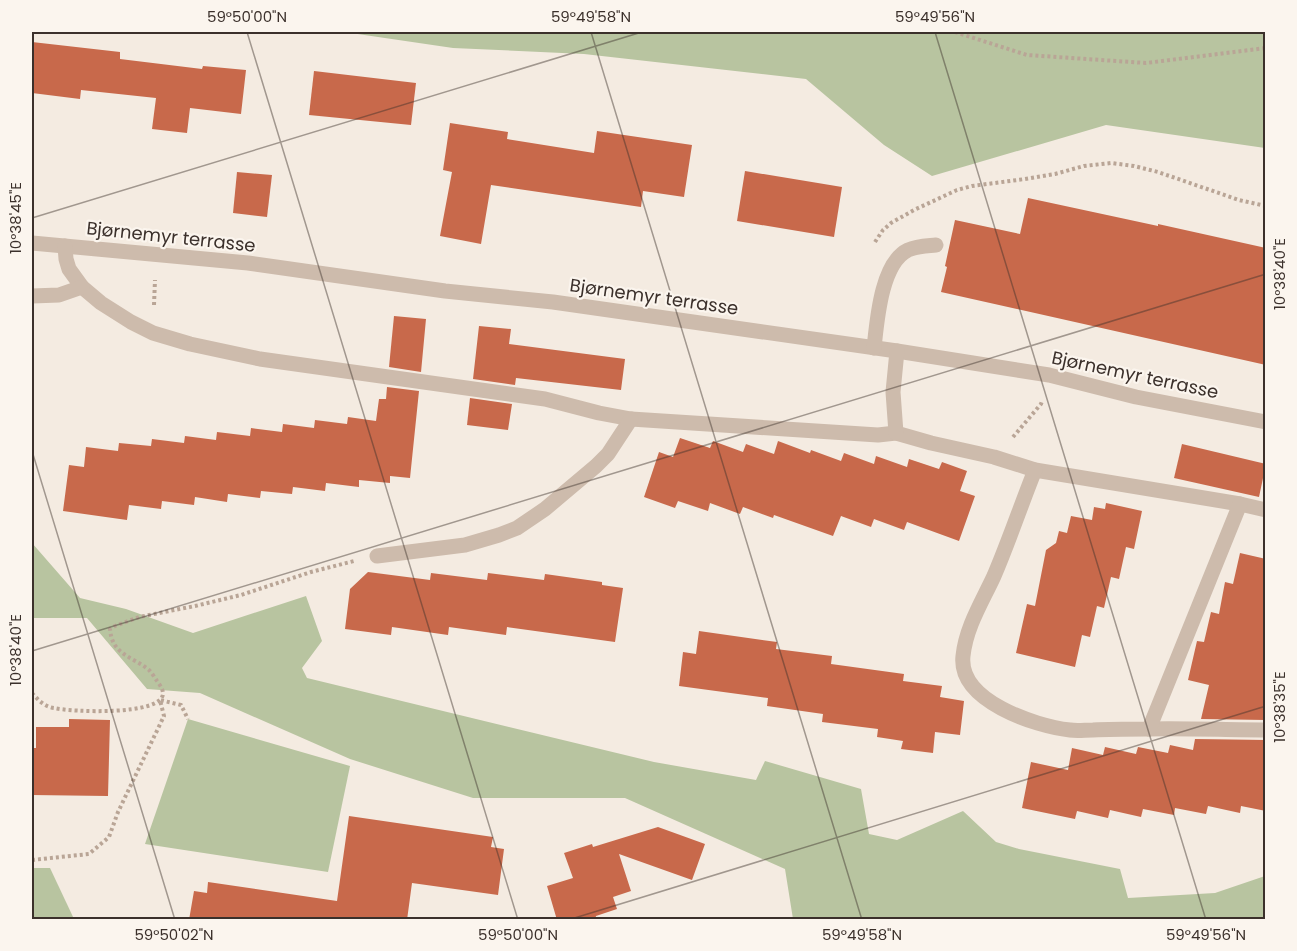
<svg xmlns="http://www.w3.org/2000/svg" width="1297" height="951" viewBox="0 0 1297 951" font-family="Poppins,sans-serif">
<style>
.green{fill:#b8c4a0}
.building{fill:#c8694b}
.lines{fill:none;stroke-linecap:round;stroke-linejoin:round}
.path{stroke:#b9a596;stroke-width:4;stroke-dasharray:3 3;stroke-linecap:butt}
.minor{stroke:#cdbbac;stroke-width:15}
.ticks{fill:none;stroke:#3b302b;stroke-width:1.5;stroke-opacity:0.45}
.labels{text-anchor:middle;stroke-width:4.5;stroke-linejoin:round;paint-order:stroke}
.street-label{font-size:18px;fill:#3b302b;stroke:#fbf5ee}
.neatline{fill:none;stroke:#3b302b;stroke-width:2}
.ticks-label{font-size:15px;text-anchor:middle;fill:#3b302b}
</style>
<rect width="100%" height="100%" fill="#f4ebe1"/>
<g class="green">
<polygon points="344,32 1265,32 1265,148 1106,125 932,176 884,145 806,79 584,54 453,48"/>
<polygon points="32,543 80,598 126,609 193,633 306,596 322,641 302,668 307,678 654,762 756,780 765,761 861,789 869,834 897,840 963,811 996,842 1019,849 1120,869 1128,898 1215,893 1265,876 1265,919 793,919 785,869 625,798 473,798 350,759 200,693 147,689 87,618 32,618"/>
<polygon points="188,719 350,766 328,872 145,844"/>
<polygon points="32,868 50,868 74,919 32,919"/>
</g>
<g class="building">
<polygon points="32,42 120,52 120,59 202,69 203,66 246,70 241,114 190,108 187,133 152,129 156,98 81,90 80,99 32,93"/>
<polygon points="314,71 416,83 411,125 309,115"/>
<polygon points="450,123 508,132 507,139 594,153 597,131 692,145 684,197 643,191 641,207 491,185 481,244 440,236 452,172 443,170"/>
<polygon points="745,171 842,187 834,237 737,221"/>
<polygon points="237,172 272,175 267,217 233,213"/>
<polygon points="1028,198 1158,226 1158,224 1266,248 1266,365 941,292 947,267 945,266 955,220 1020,234"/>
<polygon points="394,316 426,319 421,372 389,367"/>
<polygon points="479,326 511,329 509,344 625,359 621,390 516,378 515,385 473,379"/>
<polygon points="387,387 419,391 410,478 390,476 390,483 359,480 359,487 326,483 325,491 293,487 292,494 261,491 260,498 228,494 227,502 195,497 194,505 162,501 161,509 129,505 127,520 63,511 69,465 84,467 86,447 118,451 119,443 151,446 152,439 184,443 185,436 216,440 217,432 250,436 251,428 282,432 283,424 314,428 315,420 347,424 348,417 376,421 379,399 386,399"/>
<polygon points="470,398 512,404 508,430 467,425"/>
<polygon points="680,438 710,448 713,441 743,452 746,444 774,454 778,441 810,453 811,450 841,461 844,453 874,464 876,456 907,467 909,459 939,469 942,462 967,471 960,491 975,496 959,541 907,522 904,530 874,519 871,527 841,516 833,536 774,515 773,518 743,507 740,514 710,503 708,511 678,501 675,508 644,497 659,452 673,457"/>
<polygon points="1182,444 1266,464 1259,497 1174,478"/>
<polygon points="1106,503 1142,511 1134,549 1126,547 1119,579 1111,577 1104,608 1097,606 1090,637 1082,635 1075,667 1016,653 1027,604 1035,606 1046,550 1056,543 1059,531 1067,533 1071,516 1092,520 1094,507 1105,509"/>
<polygon points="1240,553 1266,559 1266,720 1201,719 1209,685 1188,680 1197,641 1204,642 1211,612 1219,614 1225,582 1233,584"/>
<polygon points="368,572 430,580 431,573 487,580 488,573 544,580 545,574 602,582 602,585 623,588 615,642 507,627 506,635 449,627 448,635 392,627 391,635 345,629 350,589"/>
<polygon points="699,631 777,642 776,649 832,656 831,664 904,674 903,681 942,686 940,697 964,701 960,735 935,732 933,753 901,749 903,741 877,737 878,729 822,722 823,714 767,706 768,698 679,686 683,652 696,654"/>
<polygon points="69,719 110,720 108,796 32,795 32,748 36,748 36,727 69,727"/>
<polygon points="1195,739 1266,740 1266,811 1241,806 1240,813 1208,806 1206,814 1175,808 1174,815 1143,809 1141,817 1110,810 1108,818 1077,811 1075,819 1022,808 1031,762 1068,770 1072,748 1103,755 1105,747 1136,754 1138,747 1168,753 1170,745 1193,750"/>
<polygon points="349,816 493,837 491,847 504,849 498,895 412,883 407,920 189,920 194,891 207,893 208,882 337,901"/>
<polygon points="658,827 705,844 692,880 619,854 631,891 613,897 617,909 596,916 595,920 557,920 547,886 573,878 564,853 592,844 593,847"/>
</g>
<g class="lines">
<g class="path">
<polyline points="955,32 1027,55 1146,63 1266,48"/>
<polyline points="875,242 883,230 891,223 914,210 957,190 972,186 1025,179 1055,174 1084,166 1111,163 1134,166 1158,172 1239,200 1266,206"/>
<polyline points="154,305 155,280"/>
<polyline points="1013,437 1041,404 1042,401"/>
<path d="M32,693C38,700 45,707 54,708C71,712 161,716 163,694C163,689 160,685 157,681C155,678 152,673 149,670C132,656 112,655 110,629L115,626L139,617L195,606L241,595L311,572L354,561"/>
<polyline points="32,860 89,854 109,837 118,812 164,716 160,700 181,705 188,719"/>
</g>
<g class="minor">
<polyline points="32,243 248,263 445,291 553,302 897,351 1049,375 1136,397 1266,422"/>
<polyline points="65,246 66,259 69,269 82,287 101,303 131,322 153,333 190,344 260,359 545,399 599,413 631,419 878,435 896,433 931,443 994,457 1035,470 1240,504 1266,510"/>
<polyline points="32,296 59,295 82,287"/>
<path d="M874,348C877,321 881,263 908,250C917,246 926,246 936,245"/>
<polyline points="896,433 893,392 897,351"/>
<path d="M1035,470C1021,505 1009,541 994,576C982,602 966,627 963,656C958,701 1035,726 1070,730C1077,731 1085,730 1093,730C1111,729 1129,729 1147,729C1187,728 1226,730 1266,730"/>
<polyline points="377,556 465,545 499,535 517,528 545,509 596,466 608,454 631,419"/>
<polyline points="1149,729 1240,504"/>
</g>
</g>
<path class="ticks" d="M247,32L518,920M591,32L862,920M935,32L1206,920M32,218L642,32M32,451L175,920M32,651L1266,274M568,920L1266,706"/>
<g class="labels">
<g class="street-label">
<text transform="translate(171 237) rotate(6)" y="6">Bjørnemyr terrasse</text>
<text transform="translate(654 297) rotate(8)" y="6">Bjørnemyr terrasse</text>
<text transform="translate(1135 375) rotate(12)" y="6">Bjørnemyr terrasse</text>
</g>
</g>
<rect width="1297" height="951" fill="none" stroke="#fbf5ee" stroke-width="66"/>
<rect x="33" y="33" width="1231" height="885" class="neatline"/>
<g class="ticks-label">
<text x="247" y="22">59°50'00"N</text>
<text x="591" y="22">59°49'58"N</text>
<text x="935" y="22">59°49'56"N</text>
<text transform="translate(16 218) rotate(-90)" y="5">10°38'45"E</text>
<text transform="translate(1280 274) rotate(-90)" y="5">10°38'40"E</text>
<text transform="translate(16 650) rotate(-90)" y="5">10°38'40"E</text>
<text transform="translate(1280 707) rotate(-90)" y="5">10°38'35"E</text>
<text x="174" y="940">59°50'02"N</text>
<text x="518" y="940">59°50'00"N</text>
<text x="862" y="940">59°49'58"N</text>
<text x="1206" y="940">59°49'56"N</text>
</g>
</svg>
